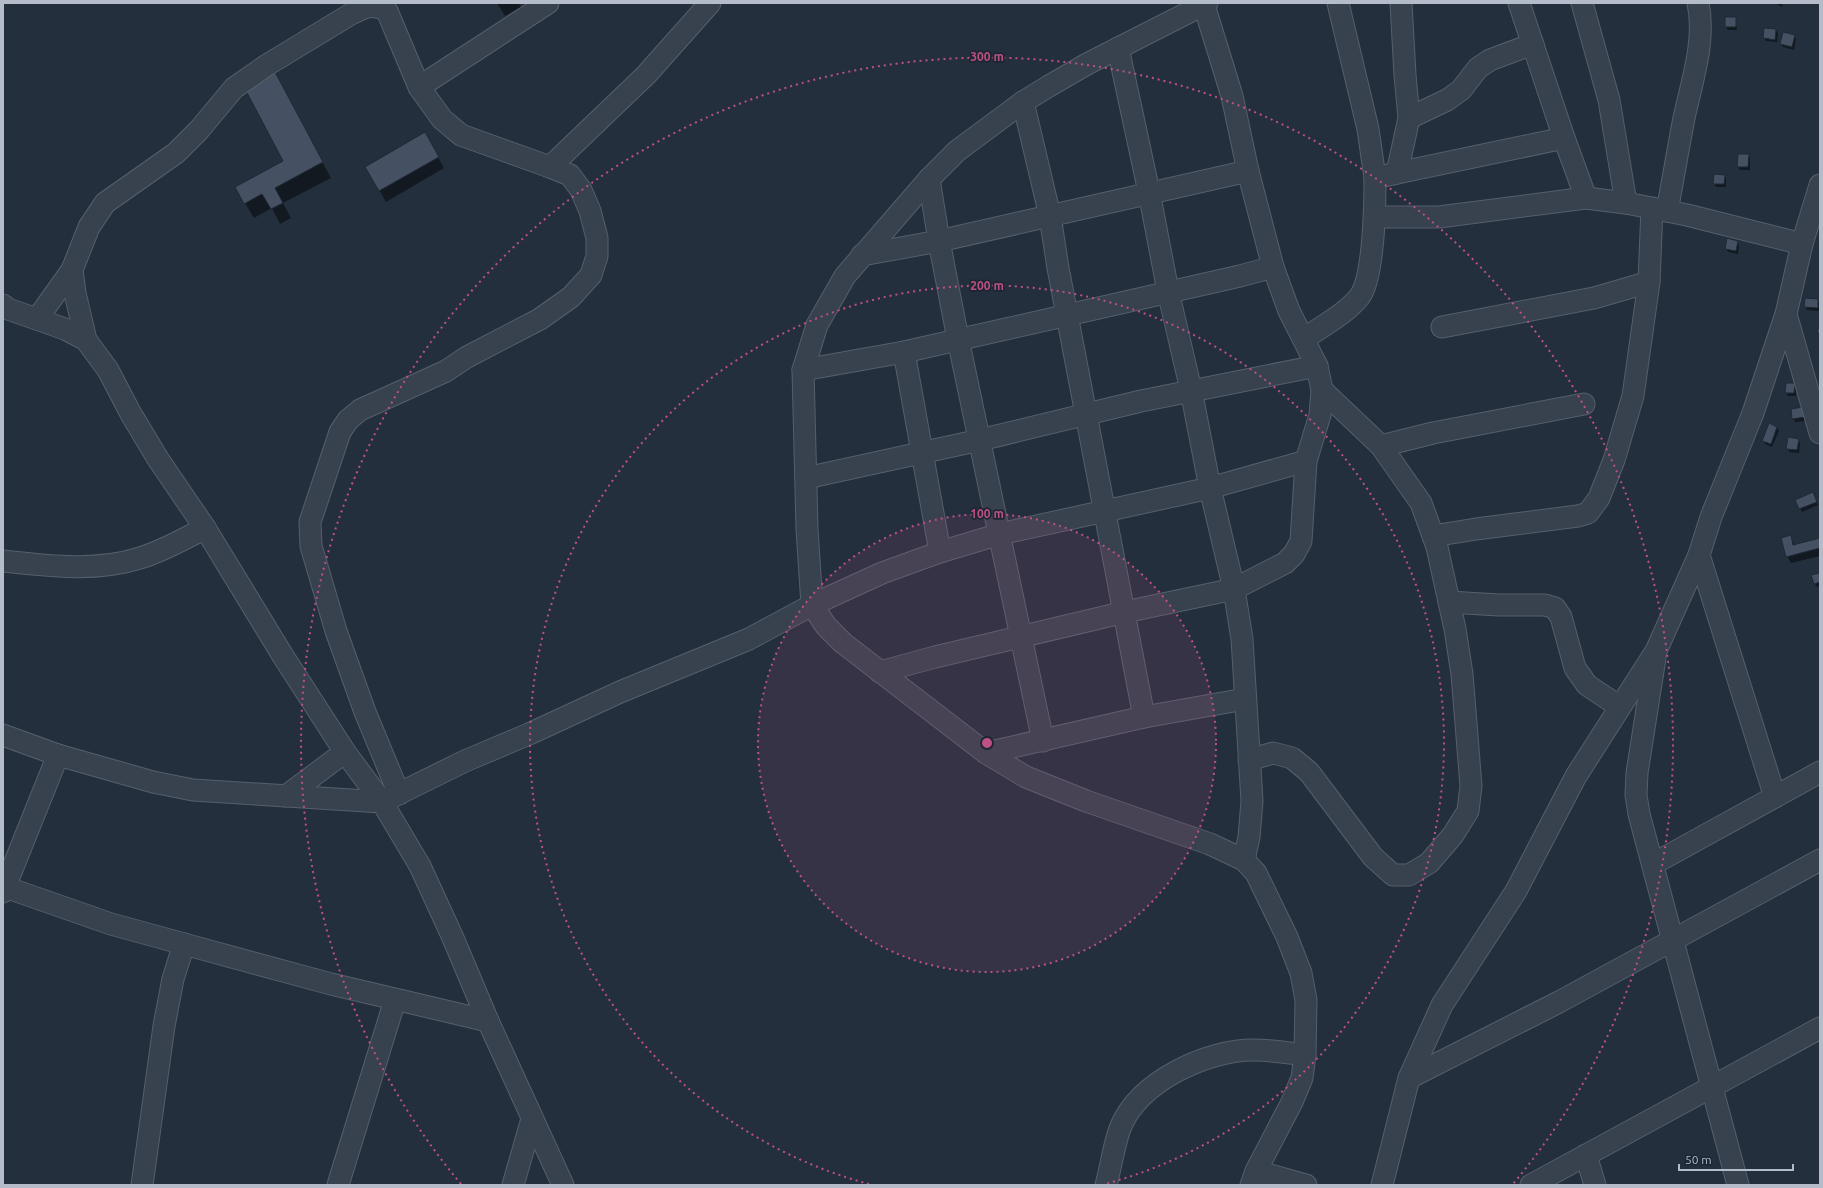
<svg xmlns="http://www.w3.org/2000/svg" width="1823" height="1188" viewBox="0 0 1823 1188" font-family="Ubuntu,sans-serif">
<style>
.shadow{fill:#0007}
.building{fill:#455162;stroke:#1f2835}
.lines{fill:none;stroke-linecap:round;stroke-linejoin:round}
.minor-casing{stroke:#565f6c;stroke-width:23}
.minor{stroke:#38414e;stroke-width:21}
.ring{fill:none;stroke:#bd5182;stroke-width:2;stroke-dasharray:2 4}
.centre{fill:#bd5182;stroke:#1d2633;stroke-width:2}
.ring-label{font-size:12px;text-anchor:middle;font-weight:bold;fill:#bd5182;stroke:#1d2633;stroke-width:3.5;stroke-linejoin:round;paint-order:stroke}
</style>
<rect width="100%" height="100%" fill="#242f3e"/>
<g class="shadow">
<polygon points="497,3 519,3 521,7 505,16"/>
<polygon points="1774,3 1783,3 1782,7"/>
<polygon points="1735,18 1737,30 1728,30 1726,27"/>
<polygon points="1776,30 1778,33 1777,42 1766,41 1764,38"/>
<polygon points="1794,36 1796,39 1794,50 1783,47 1781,44"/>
<polygon points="282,87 331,178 283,203 291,218 280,224 272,208 254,218 245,203 285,161"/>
<polygon points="425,134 444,168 386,202 366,167"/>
<polygon points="1748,155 1750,158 1750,170 1740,170 1738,167"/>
<polygon points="1724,176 1726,179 1726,187 1716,187 1714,183"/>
<polygon points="1737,242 1739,245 1738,254 1728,252 1726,248"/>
<polygon points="1818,300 1820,303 1819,311 1807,310 1805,306"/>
<polygon points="1794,384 1796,388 1796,396 1788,396 1786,392"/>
<polygon points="1803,408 1806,421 1795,422 1792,410"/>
<polygon points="1777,427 1779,431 1772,447 1765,444 1764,441"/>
<polygon points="1798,440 1800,443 1799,453 1789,452 1788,448"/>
<polygon points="1814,496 1818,505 1802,512 1796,500"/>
<polygon points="1790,536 1795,546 1820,539 1820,556 1791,563 1787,556"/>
<polygon points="1820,574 1820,586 1817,587 1815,584"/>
</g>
<g class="building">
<rect x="1725" y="17" width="11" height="10"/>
<polygon points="1764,28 1776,29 1775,40 1763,38"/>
<polygon points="1783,32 1795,35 1792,47 1780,44"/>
<polygon points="274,70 323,162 275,188 283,203 271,209 262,194 244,204 235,187 283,161 244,87"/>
<polygon points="425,132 439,157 379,191 365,167"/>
<polygon points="1738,154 1749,154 1748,167 1737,167"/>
<polygon points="1714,174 1725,175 1724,184 1713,184"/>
<polygon points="1727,238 1738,241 1736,251 1725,249"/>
<polygon points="1805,298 1818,299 1818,308 1804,307"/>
<polygon points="1817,329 1820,329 1820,340"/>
<polygon points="1786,383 1795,383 1794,393 1785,393"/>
<polygon points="1803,407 1805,417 1792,419 1791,409"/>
<polygon points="1769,423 1777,427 1771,444 1762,441"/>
<polygon points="1788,437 1799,439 1797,450 1786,449"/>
<polygon points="1813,492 1817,502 1799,509 1795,500"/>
<polygon points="1791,535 1793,545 1820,538 1820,548 1786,557 1781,538"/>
<polygon points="1820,573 1820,582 1814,584 1811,575"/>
</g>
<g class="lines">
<g class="minor-casing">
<g id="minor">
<polyline points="1338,3 1368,129 1375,178"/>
<polyline points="1519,3 1564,138 1586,198"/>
<polyline points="1582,3 1609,100 1626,203"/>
<polyline points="1118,48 1149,192 1168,291 1191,390 1210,488 1234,589 1242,639 1252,801 1249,837 1244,860"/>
<polyline points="419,87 548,3"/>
<polyline points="1023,102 1050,216 1058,268 1144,717"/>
<polyline points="1409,118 1447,100 1461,90 1478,68 1490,60 1533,44"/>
<polyline points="550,167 646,75 710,3"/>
<polyline points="1397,173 1564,138"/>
<polyline points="929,179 939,241 958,339 1043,741"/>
<path d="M1667,211C1673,180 1678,149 1684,118C1692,81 1706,40 1698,3"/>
<polyline points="1375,217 1439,217 1586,198 1626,203 1687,215 1802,244"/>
<polyline points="862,255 939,241 1248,171"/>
<polyline points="72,270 75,293 86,340 108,370 131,414 158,459 205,528 283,656 345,752 382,802 420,866 453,938 488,1021 563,1185"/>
<polyline points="3,305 8,309 65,329 86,340"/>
<polyline points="1786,314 1820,433"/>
<path d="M37,319L72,270L89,227L105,203L176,153L199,130L234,88L267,65L351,14C365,7 373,3 387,11L419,87L442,119L461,135L550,167L570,175L581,190L590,211L597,238V256L591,275L571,297L540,319L467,357L446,371L360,410L348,420L340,432L310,522L311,546L336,631L365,712L399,794"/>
<polyline points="1442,327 1594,298 1649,282"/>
<path d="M1304,339C1322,326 1346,314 1360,296C1374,276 1375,203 1375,178L1397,173L1409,118L1405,75L1401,3"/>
<polyline points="904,352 940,552"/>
<polyline points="803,370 904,352 1240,276 1273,267"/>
<polyline points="1381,446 1433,433 1584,404"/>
<polyline points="806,478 980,440 1141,401 1317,366"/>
<polyline points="1433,536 1476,529 1578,516 1588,513 1599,498 1614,460 1633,396 1649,282 1652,208"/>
<polyline points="1699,555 1775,797"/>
<path d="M3,561C49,566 96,572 140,558C163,551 184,539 205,528"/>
<polyline points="1449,602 1499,605 1545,605 1555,608 1561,617 1575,668 1587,685 1620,707"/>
<polyline points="1655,658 1637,773 1636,795 1639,814 1738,1185"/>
<polyline points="880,672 935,657 1125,612 1234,589 1285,563 1294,554 1301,541 1306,461 1320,415 1322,390 1317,366 1289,311 1273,267 1248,171 1232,96 1204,5"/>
<polyline points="3,735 58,755 153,782 193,790 382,802 465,761 529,734 620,692 749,639 812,605 807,529 803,370 817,325 845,276 929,179 957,151 1023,102 1049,86 1087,64 1207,3"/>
<polyline points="986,753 1144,717 1245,699"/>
<polyline points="1249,760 1273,753 1292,758 1309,772 1373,857 1393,875 1409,875 1429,863 1453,835 1468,811 1471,786 1462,674 1455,629 1437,547 1421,503 1381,446 1322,390"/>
<polyline points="286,796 345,752"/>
<polyline points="1653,864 1820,772"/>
<polyline points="5,887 111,924 184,944 331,984 488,1021"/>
<polyline points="3,892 58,755"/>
<polyline points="1409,1078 1559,1002 1820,860"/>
<polyline points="1586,1155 1595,1185"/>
<polyline points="1256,1171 1292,1102 1302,1078 1305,1055 1306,1000 1301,973 1287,937 1256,873 1244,860 1210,844 1086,801 1026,777 986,753 843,643 826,626 812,605 882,573 940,552 1000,534 1210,488 1306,461"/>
<polyline points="142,1185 164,1026 173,979 184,944"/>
<polyline points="338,1185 395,1000"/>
<polyline points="513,1185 532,1119"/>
<path d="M1106,1185C1111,1167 1114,1143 1121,1126C1140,1081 1207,1050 1253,1050C1271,1050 1288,1053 1305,1055"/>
<polyline points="1251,1185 1256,1171 1306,1185"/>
<polyline points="1382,1185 1409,1078 1442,1005 1516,891 1576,776 1656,651 1699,555 1711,517 1753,413 1786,314 1802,244 1820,185"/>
<polyline points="1531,1185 1820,1028"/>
</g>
</g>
<use href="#minor" class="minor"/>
</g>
<circle cx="987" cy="743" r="229" fill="#bd5182" fill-opacity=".12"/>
<g class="ring">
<circle cx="987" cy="743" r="229"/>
<path d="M869 1184A457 457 0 1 1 1105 1184"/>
<path d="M461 1184A686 686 0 1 1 1513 1184"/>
</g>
<circle cx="987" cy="743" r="6" class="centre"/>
<g class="ring-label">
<text x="987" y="61">300 m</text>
<text x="987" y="290">200 m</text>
<text x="987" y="518">100 m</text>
</g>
<rect width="1823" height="1188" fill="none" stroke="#b4bcc9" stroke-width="8"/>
<path d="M1679 1164v6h114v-6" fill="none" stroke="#b4bcc9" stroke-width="2"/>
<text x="1685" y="1164" font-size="12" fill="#b4bcc9" stroke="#1d2633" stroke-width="3" paint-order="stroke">50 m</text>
</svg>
